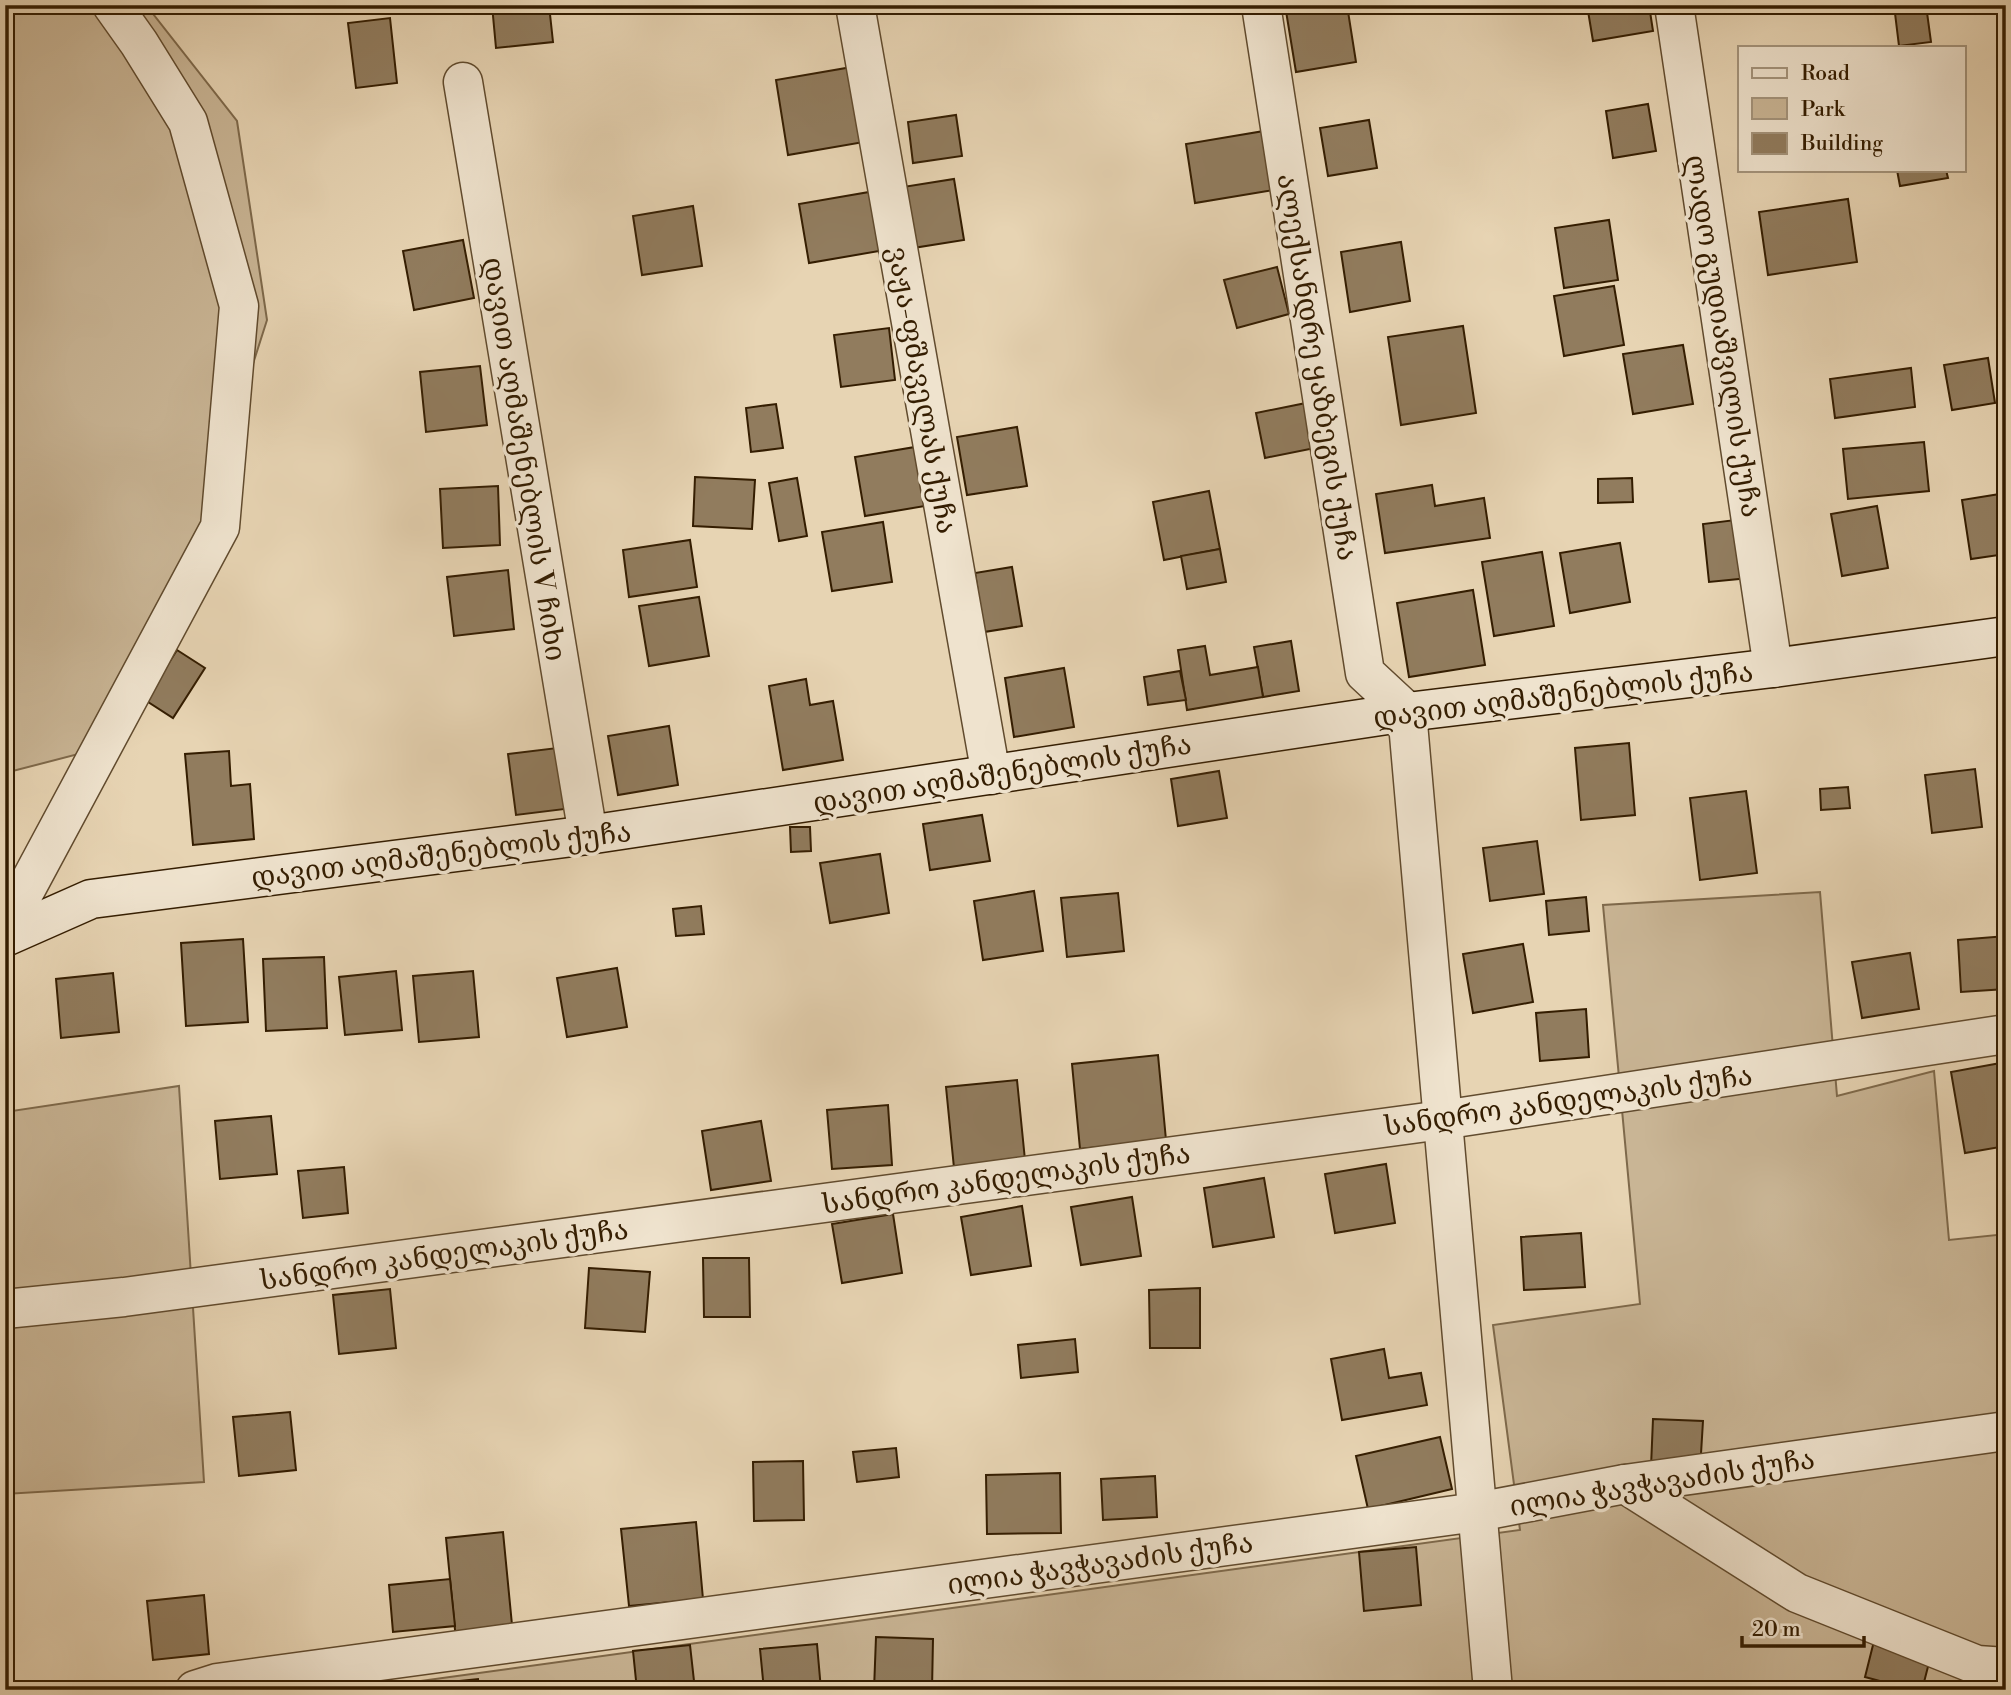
<svg xmlns="http://www.w3.org/2000/svg" width="2011" height="1695" viewBox="0 0 2011 1695" font-family="'Libre Bodoni','Noto Serif Georgian',serif">
<style>
.green{fill:#c9b595;stroke:#7e694b;stroke-width:2}
.building{fill:#917c5e;stroke:#341d01;stroke-width:2}
.lines{fill:none;stroke-linecap:round;stroke-linejoin:round}
.street-casing{stroke:#614b2e;stroke-width:41}
.secondary-casing{stroke:#341d01;stroke-width:41}
.street{stroke:#efe3ce;stroke-width:38}
.secondary{stroke:#efe3ce;stroke-width:38}
.labels{text-anchor:middle;stroke-width:7;stroke-linejoin:round;paint-order:stroke}
.street-label{font-size:28px;fill:#341d01;stroke:#efe3ce}
</style>
<rect width="100%" height="100%" fill="#e7d4b3"/>
<filter id="stains"><feTurbulence type="fractalNoise" baseFrequency=".00286" numOctaves="4"/><feColorMatrix values="0 0 0 0 .2 0 0 0 0 .09 0 0 0 0 .02 0 0 0 .5 -.17"/></filter>
<radialGradient id="worn" r=".72"><stop offset=".6" stop-color="#630" stop-opacity="0"/><stop offset="1" stop-color="#630" stop-opacity=".3"/></radialGradient>
<g class="green">
<polygon points="5,5 146,5 237,121 267,320 192,555 94,750 5,773"/>
<polygon points="1820,892 1837,1096 1934,1071 1949,1240 2006,1234 2006,1690 355,1690 1520,1530 1493,1325 1640,1304 1603,905"/>
<polygon points="179,1086 204,1482 5,1494 5,1112"/>
</g>
<g class="building">
<polygon points="492,5 549,5 553,42 496,48"/>
<polygon points="699,5 783,5 700,14"/>
<polygon points="1285,5 1347,5 1356,62 1296,72"/>
<polygon points="1587,5 1649,5 1653,31 1593,41"/>
<polygon points="1894,5 1926,5 1931,42 1899,46"/>
<polygon points="390,18 397,83 356,88 348,23"/>
<polygon points="852,67 864,142 788,155 776,80"/>
<polygon points="1648,104 1656,151 1613,158 1606,111"/>
<polygon points="956,115 962,156 913,163 908,122"/>
<polygon points="1369,120 1377,168 1328,176 1320,128"/>
<polygon points="1264,131 1274,190 1195,203 1186,144"/>
<polygon points="1897,170 1946,170 1948,178 1900,186"/>
<polygon points="954,179 964,240 913,248 903,187"/>
<polygon points="875,191 885,250 809,263 799,204"/>
<polygon points="1848,199 1857,262 1768,275 1759,212"/>
<polygon points="693,206 702,266 642,275 633,216"/>
<polygon points="1609,220 1618,280 1564,288 1555,228"/>
<polygon points="463,240 474,298 414,310 403,251"/>
<polygon points="1401,242 1410,301 1350,312 1341,252"/>
<polygon points="1277,267 1289,314 1237,328 1224,280"/>
<polygon points="1614,286 1624,345 1564,356 1554,296"/>
<polygon points="1463,326 1476,413 1401,425 1388,337"/>
<polygon points="889,328 895,380 841,387 834,335"/>
<polygon points="1683,345 1693,404 1633,414 1623,354"/>
<polygon points="1988,358 1995,403 1952,410 1944,365"/>
<polygon points="480,366 487,425 426,432 420,372"/>
<polygon points="1911,368 1915,407 1835,418 1830,379"/>
<polygon points="1306,403 1315,448 1265,458 1256,413"/>
<polygon points="776,404 783,448 751,452 746,408"/>
<polygon points="1017,427 1027,486 967,495 957,437"/>
<polygon points="1924,442 1929,491 1848,499 1843,449"/>
<polygon points="915,447 925,506 865,516 855,457"/>
<polygon points="695,477 755,480 752,529 693,526"/>
<polygon points="797,478 807,536 779,541 769,483"/>
<polygon points="1632,478 1633,502 1598,503 1598,479"/>
<polygon points="1432,485 1435,506 1484,498 1490,538 1385,553 1376,494"/>
<polygon points="498,486 500,545 443,548 440,489"/>
<polygon points="1209,491 1220,549 1164,560 1153,502"/>
<polygon points="2006,493 2006,554 1971,559 1962,500"/>
<polygon points="1877,506 1888,568 1842,576 1831,514"/>
<polygon points="1743,519 1749,578 1709,582 1703,524"/>
<polygon points="883,522 892,582 832,591 822,532"/>
<polygon points="690,540 697,587 629,597 623,550"/>
<polygon points="1620,543 1630,602 1570,613 1560,553"/>
<polygon points="1220,549 1226,582 1187,589 1181,556"/>
<polygon points="1542,552 1554,626 1494,636 1482,562"/>
<polygon points="1012,567 1022,626 984,632 975,573"/>
<polygon points="508,570 514,629 454,636 447,577"/>
<polygon points="1473,590 1485,665 1409,677 1397,603"/>
<polygon points="699,597 709,656 649,666 639,606"/>
<polygon points="1291,641 1299,691 1263,697 1254,647"/>
<polygon points="1205,646 1210,675 1258,667 1263,697 1187,710 1178,650"/>
<polygon points="177,650 205,668 173,718 145,700"/>
<polygon points="1064,668 1074,727 1014,737 1005,678"/>
<polygon points="1180,671 1186,700 1148,705 1144,677"/>
<polygon points="806,679 810,705 833,701 843,760 783,770 769,686"/>
<polygon points="669,726 678,785 618,795 608,736"/>
<polygon points="1629,743 1635,815 1581,820 1575,748"/>
<polygon points="557,748 565,809 516,815 508,754"/>
<polygon points="229,751 231,786 250,784 254,839 193,845 185,754"/>
<polygon points="1975,769 1982,827 1932,833 1925,775"/>
<polygon points="1219,771 1227,818 1178,826 1171,779"/>
<polygon points="1848,787 1850,808 1821,810 1820,789"/>
<polygon points="1746,791 1757,873 1700,880 1690,798"/>
<polygon points="982,815 990,861 930,870 923,824"/>
<polygon points="790,827 810,827 811,851 791,852"/>
<polygon points="1537,841 1544,894 1490,901 1483,848"/>
<polygon points="880,854 889,913 830,923 820,863"/>
<polygon points="1034,891 1043,951 983,960 974,901"/>
<polygon points="1118,893 1124,951 1067,957 1061,898"/>
<polygon points="1586,897 1589,931 1549,935 1546,901"/>
<polygon points="701,906 704,934 676,936 673,909"/>
<polygon points="2006,936 2006,989 1961,992 1958,940"/>
<polygon points="243,939 248,1022 186,1026 181,943"/>
<polygon points="1523,944 1533,1002 1473,1013 1463,954"/>
<polygon points="1910,953 1919,1009 1862,1018 1852,962"/>
<polygon points="324,957 327,1028 266,1031 263,959"/>
<polygon points="617,968 627,1027 567,1037 557,978"/>
<polygon points="396,971 402,1030 345,1035 339,977"/>
<polygon points="473,971 479,1037 419,1042 413,976"/>
<polygon points="113,973 119,1032 61,1038 56,979"/>
<polygon points="1586,1009 1589,1057 1540,1061 1536,1013"/>
<polygon points="1158,1055 1166,1140 1080,1149 1072,1064"/>
<polygon points="2006,1062 2006,1146 1965,1153 1951,1072"/>
<polygon points="1017,1080 1025,1160 954,1168 946,1087"/>
<polygon points="888,1105 892,1165 832,1169 827,1110"/>
<polygon points="271,1116 277,1174 220,1179 215,1121"/>
<polygon points="761,1121 771,1181 711,1190 702,1131"/>
<polygon points="1386,1164 1395,1223 1335,1233 1325,1174"/>
<polygon points="344,1167 348,1213 303,1218 298,1171"/>
<polygon points="1264,1178 1274,1237 1213,1247 1204,1188"/>
<polygon points="1132,1197 1141,1256 1081,1265 1071,1207"/>
<polygon points="1022,1206 1031,1266 971,1275 961,1217"/>
<polygon points="893,1214 902,1273 842,1283 832,1224"/>
<polygon points="1581,1233 1585,1287 1524,1290 1521,1237"/>
<polygon points="703,1258 749,1258 750,1317 704,1317"/>
<polygon points="589,1268 650,1272 645,1332 585,1328"/>
<polygon points="1200,1288 1200,1348 1150,1348 1149,1290"/>
<polygon points="390,1289 396,1348 339,1354 333,1295"/>
<polygon points="1075,1339 1078,1372 1021,1378 1018,1345"/>
<polygon points="1384,1349 1389,1378 1421,1373 1427,1405 1342,1420 1331,1359"/>
<polygon points="290,1412 296,1470 239,1476 233,1417"/>
<polygon points="1653,1419 1703,1421 1700,1470 1651,1467"/>
<polygon points="1440,1437 1452,1489 1368,1509 1356,1456"/>
<polygon points="896,1448 899,1477 857,1482 853,1452"/>
<polygon points="803,1461 804,1520 754,1521 753,1462"/>
<polygon points="1060,1473 1061,1533 987,1534 986,1475"/>
<polygon points="1155,1476 1157,1517 1103,1520 1101,1479"/>
<polygon points="696,1522 703,1599 629,1606 621,1529"/>
<polygon points="503,1532 513,1635 456,1640 446,1538"/>
<polygon points="1416,1547 1421,1605 1364,1611 1359,1552"/>
<polygon points="450,1579 455,1626 393,1632 389,1585"/>
<polygon points="204,1595 209,1654 153,1660 147,1601"/>
<polygon points="876,1637 933,1639 932,1690 874,1690"/>
<polygon points="1875,1637 1932,1651 1922,1690 1913,1690 1865,1677"/>
<polygon points="817,1644 821,1690 764,1690 760,1649"/>
<polygon points="690,1645 695,1690 637,1690 633,1651"/>
<polygon points="478,1679 479,1690 411,1690 411,1686"/>
</g>
<g class="lines">
<g class="street-casing">
<g id="street">
<polyline points="855,5 991,775"/>
<polyline points="1261,5 1365,673 1407,712 1493,1690"/>
<polyline points="1674,5 1773,668"/>
<polyline points="463,82 588,835"/>
<polyline points="5,928 220,527 239,306 188,122 139,43 112,5"/>
<polyline points="5,1309 124,1297 1442,1120 2006,1034"/>
<polyline points="1625,1484 1797,1593 1977,1665 2006,1667"/>
<polyline points="195,1690 217,1683 1477,1512 1625,1484 2006,1431"/>
</g>
</g>
<g class="secondary-casing">
<polyline id="secondary" points="5,937 91,899 588,835 1407,712 1773,668 2006,636"/>
</g>
<use href="#street" class="street"/>
<use href="#secondary" class="secondary"/>
</g>
<g class="labels">
<g class="street-label">
<text transform="translate(1724 336) rotate(81)" y="10">ლადო გუდიაშვილის ქუჩა</text>
<text transform="translate(1318 367) rotate(81)" y="10">ალექსანდრე ყაზბეგის ქუჩა</text>
<text transform="translate(923 390) rotate(80)" y="10">ვაჟა-ფშაველას ქუჩა</text>
<text transform="translate(525 459) rotate(81)" y="10">დავით აღმაშენებლის V ჩიხი</text>
<text transform="translate(1563 694) rotate(-7)" y="10">დავით აღმაშენებლის ქუჩა</text>
<text transform="translate(1002 773) rotate(-9)" y="10">დავით აღმაშენებლის ქუჩა</text>
<text transform="translate(441 854) rotate(-7)" y="10">დავით აღმაშენებლის ქუჩა</text>
<text transform="translate(1568 1100) rotate(-8)" y="10">სანდრო კანდელაკის ქუჩა</text>
<text transform="translate(1006 1178) rotate(-8)" y="10">სანდრო კანდელაკის ქუჩა</text>
<text transform="translate(444 1254) rotate(-8)" y="10">სანდრო კანდელაკის ქუჩა</text>
<text transform="translate(1662 1482) rotate(-9)" y="10">ილია ჭავჭავაძის ქუჩა</text>
<text transform="translate(1100 1563) rotate(-8)" y="10">ილია ჭავჭავაძის ქუჩა</text>
</g>
</g>
<rect width="2011" height="1695" fill="none" stroke="#e7d4b3" stroke-width="28"/>
<rect x="7" y="7" width="1997" height="1681" fill="none" stroke="#341d01" stroke-width="3.5"/>
<rect x="14" y="14" width="1983" height="1667" fill="none" stroke="#341d01" stroke-width="2"/>
<rect x="1738" y="46" width="228" height="126" fill="#efe3ce" stroke="#a4947c" stroke-width="2"/>
<rect x="1752" y="68" width="35" height="10" fill="#efe3ce" stroke="#a4947c" stroke-width="2"/>
<text x="1801" y="80" font-size="21" fill="#341d01">Road</text>
<rect x="1752" y="98" width="35" height="21" fill="#c9b595" stroke="#a4947c" stroke-width="2"/>
<text x="1801" y="116" font-size="21" fill="#341d01">Park</text>
<rect x="1752" y="133" width="35" height="21" fill="#917c5e" stroke="#a4947c" stroke-width="2"/>
<text x="1801" y="150" font-size="21" fill="#341d01">Building</text>
<path d="M1742 1636v10h122v-10" fill="none" stroke="#341d01" stroke-width="3.5"/>
<text x="1752" y="1636" font-size="21" fill="#341d01" stroke="#efe3ce" stroke-width="5" paint-order="stroke">20 m</text>
<rect width="100%" height="100%" filter="url(#stains)"/>
<rect width="100%" height="100%" fill="url(#worn)"/>
</svg>
